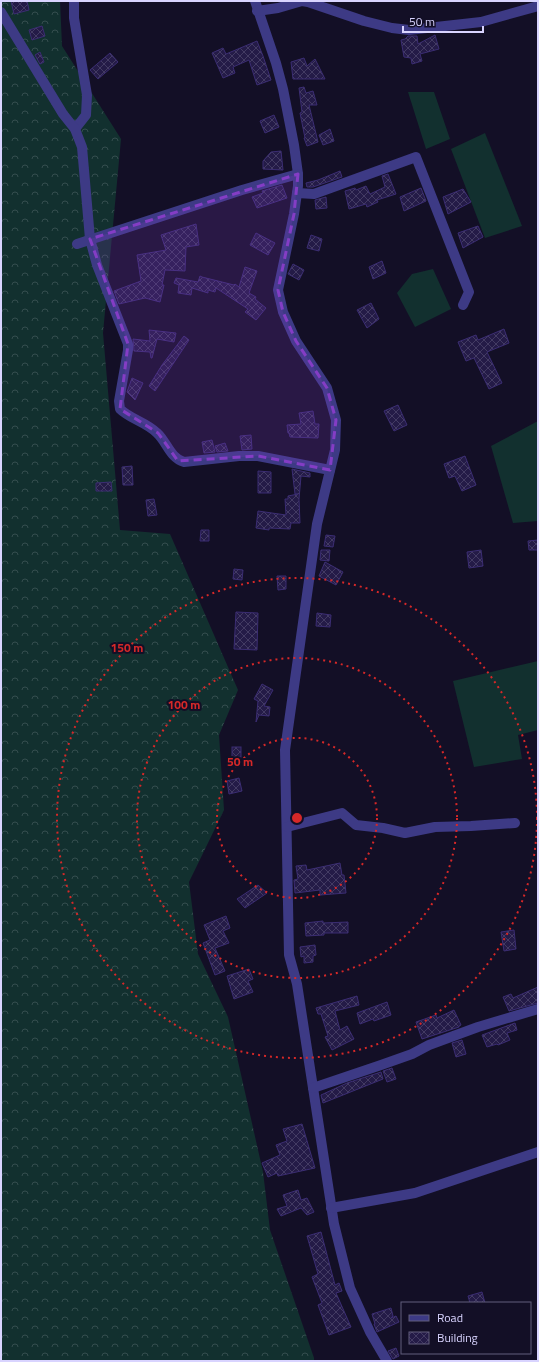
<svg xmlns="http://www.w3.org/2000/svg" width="539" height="1362" viewBox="0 0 539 1362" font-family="'Titillium Web',sans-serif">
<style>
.grass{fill:#12302f}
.forest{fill:url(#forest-crowns)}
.building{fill:url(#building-cross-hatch);stroke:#3b2d73}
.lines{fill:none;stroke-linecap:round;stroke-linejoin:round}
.minor{stroke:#3d3a85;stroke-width:10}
.marked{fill:#843dc5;fill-opacity:0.2;stroke:#843dc5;stroke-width:3;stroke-dasharray:8 5;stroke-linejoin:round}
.ring{fill:none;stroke:#d62828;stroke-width:2;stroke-dasharray:2 4}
.centre{fill:#d62828;stroke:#130f26;stroke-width:2}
.ring-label{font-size:12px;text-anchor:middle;font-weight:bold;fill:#d62828;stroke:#130f26;stroke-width:4;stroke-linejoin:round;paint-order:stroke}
</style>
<defs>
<pattern id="forest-crowns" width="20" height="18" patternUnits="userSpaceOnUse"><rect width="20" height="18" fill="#12302f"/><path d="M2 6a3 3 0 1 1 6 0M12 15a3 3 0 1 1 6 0" fill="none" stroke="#344d4e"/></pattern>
<pattern id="building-cross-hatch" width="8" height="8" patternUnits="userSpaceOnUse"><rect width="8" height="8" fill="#241b47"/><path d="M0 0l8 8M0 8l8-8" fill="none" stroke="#433b63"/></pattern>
</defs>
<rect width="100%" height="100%" fill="#130f26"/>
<g class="grass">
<polygon points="408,92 434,92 450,139 426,149"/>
<polygon points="485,133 522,226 485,238 451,149"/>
<polygon points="433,269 451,309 415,327 397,293 412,274"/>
<polygon points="538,421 538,521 513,523 491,446"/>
<polygon points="538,661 538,730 518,735 522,759 474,767 453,681"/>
</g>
<polygon class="forest" points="1,1 60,1 62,46 121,139 103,333 120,530 170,534 238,690 219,735 224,810 189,882 198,954 228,1017 263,1172 270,1230 314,1358 314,1361 1,1361"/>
<g class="building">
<polygon points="11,1 27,1 29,10 14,14"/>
<polygon points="42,26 45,36 32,40 29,30"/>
<polygon points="435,35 439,49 420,54 422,61 412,64 411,58 404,57 401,40 405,39 408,36 417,36 418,44"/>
<polygon points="257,41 263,56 271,80 257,85 249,60 233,67 235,73 223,78 212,53 223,48 226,54"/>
<polygon points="40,52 44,62 40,64 35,55"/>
<polygon points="110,53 118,62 98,79 90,70"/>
<polygon points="304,58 307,66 315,59 325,79 293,79 291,62"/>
<polygon points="304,87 306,93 313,91 317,105 309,105 318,142 307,146 304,138 305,138 300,113 302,112 299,88"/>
<polygon points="274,115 279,127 265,133 260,121"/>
<polygon points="330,129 334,141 323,145 319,135"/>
<polygon points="281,151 283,170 263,169 263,161 271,152"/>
<polygon points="340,171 342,177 313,187 307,187 306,183 318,180"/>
<polygon points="388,174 396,194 377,200 378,202 367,207 366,204 349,209 345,191 355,188 356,190 366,186 370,194 385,187 382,176"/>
<polygon points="282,185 287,198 257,208 252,197 263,193 262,191"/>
<polygon points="421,188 426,201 404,211 400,197"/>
<polygon points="463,189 471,202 448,214 443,197"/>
<polygon points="326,197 327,208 316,209 315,200"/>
<polygon points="196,224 199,245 186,247 185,271 165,270 162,285 164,285 160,302 145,298 119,304 114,291 141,281 137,255 166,250 161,235"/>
<polygon points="478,226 483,237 463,248 458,233"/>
<polygon points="256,233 275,243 268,255 250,245"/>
<polygon points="311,235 322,239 319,251 307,248"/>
<polygon points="382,261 386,273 373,279 369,267"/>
<polygon points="293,264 304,270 299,280 288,274"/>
<polygon points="245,267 257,271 249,293 256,297 255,299 266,308 256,320 245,312 248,309 216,288 215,292 208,290 208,293 192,288 191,295 178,293 179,285 174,283 176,278 198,282 200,276 202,277 234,285 235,284 239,287"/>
<polygon points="371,303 379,319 367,328 357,310"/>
<polygon points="504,329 509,343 487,352 502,383 489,389 474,358 466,361 458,342 476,335 478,340"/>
<polygon points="149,330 176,333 174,342 157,339 152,358 151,358 150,352 134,351 133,339 150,341"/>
<polygon points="184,336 189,340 155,391 149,386 162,365"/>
<polygon points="132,378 143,383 135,400 127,392"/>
<polygon points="398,405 407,425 394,431 384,411"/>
<polygon points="313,411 315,424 319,424 318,438 290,437 289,433 288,433 287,425 301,424 299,413"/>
<polygon points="251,435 252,449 242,450 240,436"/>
<polygon points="212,440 215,452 204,453 202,442"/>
<polygon points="225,443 228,451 217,452 215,446"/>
<polygon points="465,456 476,485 462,491 455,476 449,478 444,464"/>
<polygon points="132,466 133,485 123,485 122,467"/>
<polygon points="292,469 310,473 310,477 301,476 299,499 300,523 291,523 290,529 269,528 269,530 256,528 258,511 286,515 285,499 288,499 288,496 298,494 295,494"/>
<polygon points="258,471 271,472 271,493 258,493"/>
<polygon points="111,482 112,491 96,491 96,483"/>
<polygon points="154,499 157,515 148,516 146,500"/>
<polygon points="201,530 209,530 209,541 200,541"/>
<polygon points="326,535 335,536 333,547 324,546"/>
<polygon points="538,540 538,550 529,550 528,541"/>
<polygon points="321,550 330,550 329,561 320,560"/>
<polygon points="481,550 483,566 469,568 467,552"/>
<polygon points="325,562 343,572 336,585 319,576"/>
<polygon points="234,569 243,570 242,580 233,579"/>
<polygon points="277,576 286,576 286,589 278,590"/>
<polygon points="236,612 258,613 257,650 234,649"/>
<polygon points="317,613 331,615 330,627 316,626"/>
<polygon points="262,684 273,690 264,706 270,707 269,716 259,715 256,722 258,701 254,699"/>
<rect x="232" y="747" width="9" height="10"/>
<polygon points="239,778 242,791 229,794 227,781"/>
<polygon points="340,863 342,875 344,875 346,893 320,895 320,890 295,893 294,880 298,879 296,866 306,865 307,870"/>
<polygon points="258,885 267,893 245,908 237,899"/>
<polygon points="226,916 230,928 223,931 229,943 215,948 225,971 215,975 203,943 210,940 204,925"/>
<polygon points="323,921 323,923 348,922 348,933 324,933 324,935 306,936 305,923"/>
<polygon points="514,930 516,949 504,951 501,932"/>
<polygon points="315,945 316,955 313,956 313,962 304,963 304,956 301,957 300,947"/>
<polygon points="249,969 253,979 248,981 253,992 234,999 227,976"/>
<polygon points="538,987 538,1003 509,1011 503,997 511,994 513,998"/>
<polygon points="357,996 359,1005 335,1011 340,1030 347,1026 354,1039 332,1050 325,1037 328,1036 321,1014 318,1014 316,1008"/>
<polygon points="387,1002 391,1015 374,1021 373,1019 360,1024 357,1013"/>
<polygon points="454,1010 461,1025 459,1026 459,1027 422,1039 416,1022 436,1015 437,1018"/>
<polygon points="515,1023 517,1030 507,1033 510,1040 498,1045 497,1044 487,1047 482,1035"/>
<polygon points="462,1040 466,1054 456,1057 452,1043"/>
<polygon points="392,1068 396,1079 387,1082 383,1071"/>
<polygon points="381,1072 383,1079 323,1103 321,1095 347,1083"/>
<polygon points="302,1124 315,1168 278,1176 277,1173 268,1177 262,1163 280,1155 276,1145 287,1141 283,1129"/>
<polygon points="298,1190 301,1200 307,1198 314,1212 307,1215 301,1208 281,1216 277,1209 287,1206 283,1195"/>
<polygon points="321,1232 335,1285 339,1283 342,1291 336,1293 351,1327 329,1335 318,1305 322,1303 312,1277 318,1274 307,1236"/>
<polygon points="482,1292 485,1303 470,1303 468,1296"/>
<polygon points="391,1308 393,1316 391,1318 396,1316 399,1322 377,1332 374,1324 375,1324 372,1314"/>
<polygon points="396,1348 399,1356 393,1359 388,1351"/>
</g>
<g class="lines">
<g class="minor">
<polyline points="74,1 74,18 87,95 86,115 75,129"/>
<polyline points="255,1 276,63 283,89 294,145 298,174 298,186 294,214 278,290 283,312 296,341 327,388 336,420 335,450 317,524 285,750 289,955 297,984 334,1224 350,1288 370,1332 387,1361"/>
<polyline points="257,11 278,8 302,1 308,2 364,21 392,28 409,30 481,22 538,6"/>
<path d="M1,12L63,114L75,129L82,147L90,239L97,265L128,344V350L119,401L120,409C130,419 146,422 157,433C167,442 170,458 184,462L239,456H258L330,470"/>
<polyline points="297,193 314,194 416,157 469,292 463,305"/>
<polyline points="77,244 242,190 298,174"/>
<polyline points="287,827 342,813 356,825 383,828 405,833 435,827 471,826 515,823"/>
<polyline points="313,1088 381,1065 412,1054 429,1045 478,1027 538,1009"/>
<polyline points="331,1208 415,1193 538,1152"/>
</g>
</g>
<path class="marked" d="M298,174L294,214L278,290L283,312L296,341L327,388L336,420L330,470L258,456L178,461L158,433L120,409L128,344L90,239Z"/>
<g class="ring">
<circle cx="297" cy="818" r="80"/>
<circle cx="297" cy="818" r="160"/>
<circle cx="297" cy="818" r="240"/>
</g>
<circle cx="297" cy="818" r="6" class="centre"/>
<g class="ring-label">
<text x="127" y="652">150 m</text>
<text x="184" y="709">100 m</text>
<text x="240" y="766">50 m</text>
</g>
<rect width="539" height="1362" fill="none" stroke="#d9d4ff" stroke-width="4"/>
<rect x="401" y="1302" width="130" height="52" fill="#130f26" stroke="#625e7d"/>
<rect x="409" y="1315" width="20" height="6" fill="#3d3a85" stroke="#625e7d"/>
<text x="437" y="1322" font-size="12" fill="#d9d4ff">Road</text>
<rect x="409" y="1332" width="20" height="12" fill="url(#building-cross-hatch)" stroke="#625e7d"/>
<text x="437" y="1342" font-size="12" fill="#d9d4ff">Building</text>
<path d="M403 26v6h80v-6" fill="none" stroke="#d9d4ff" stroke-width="2"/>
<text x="409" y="26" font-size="12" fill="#d9d4ff" stroke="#130f26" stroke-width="3" paint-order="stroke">50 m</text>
</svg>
